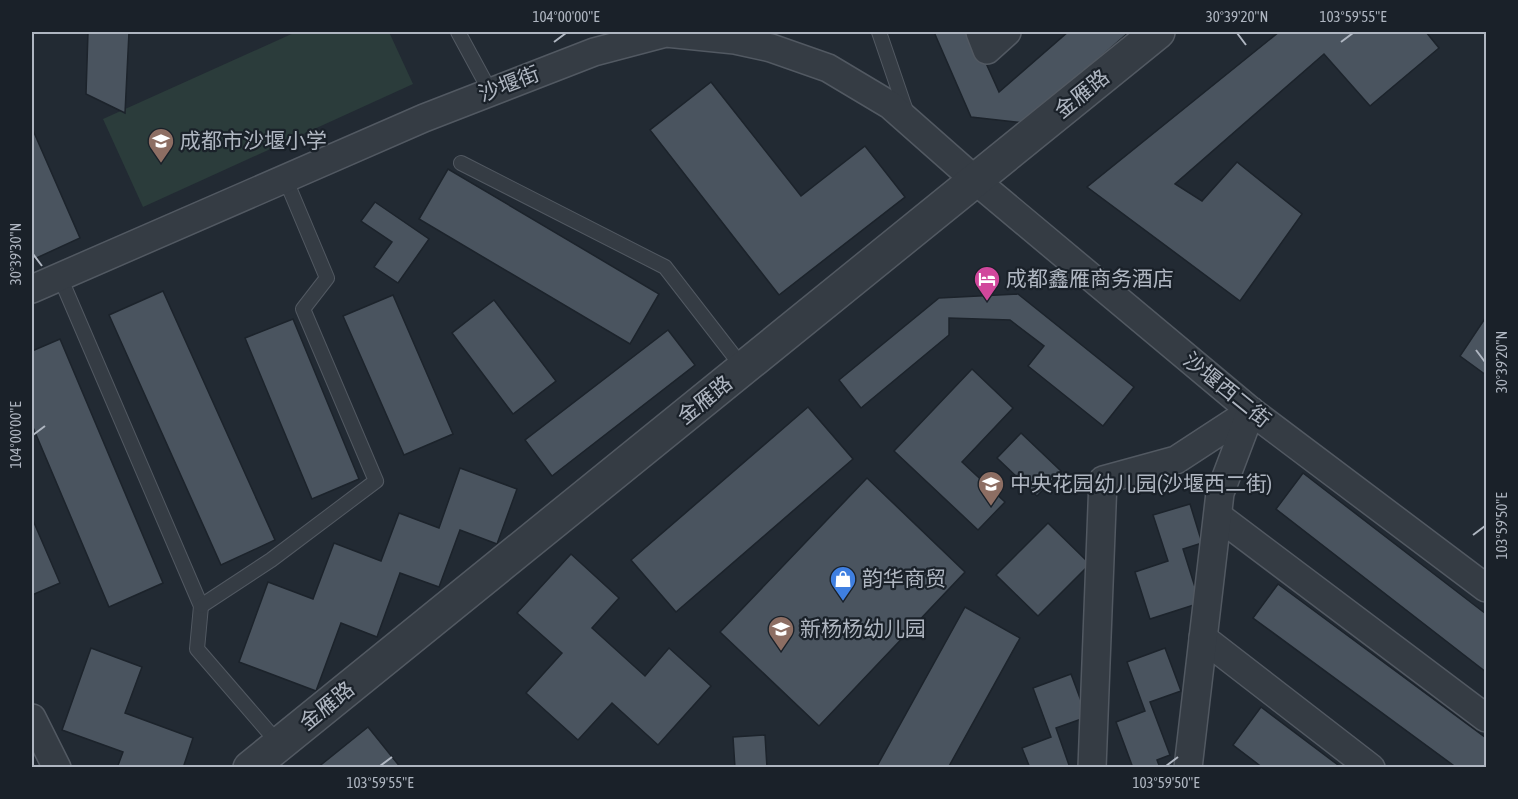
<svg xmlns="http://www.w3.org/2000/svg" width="1518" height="799" viewBox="0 0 1518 799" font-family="'Asap Condensed','Noto Sans SC',sans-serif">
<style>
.green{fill:#2b3c3b}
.building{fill:#4a545f;stroke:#1c232b;stroke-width:1.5}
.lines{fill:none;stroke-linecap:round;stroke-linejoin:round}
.service-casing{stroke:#525962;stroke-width:16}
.minor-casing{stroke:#525962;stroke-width:30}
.tertiary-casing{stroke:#525962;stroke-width:36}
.service{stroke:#353c44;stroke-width:14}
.minor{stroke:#353c44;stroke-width:27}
.tertiary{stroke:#353c44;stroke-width:33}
.ticks{fill:none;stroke:#afb6c1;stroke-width:2}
.labels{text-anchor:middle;stroke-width:4.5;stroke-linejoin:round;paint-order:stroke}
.street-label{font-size:21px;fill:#afb6c1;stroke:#1a2129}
.poi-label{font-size:21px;fill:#afb6c1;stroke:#1a2129;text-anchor:start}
.neatline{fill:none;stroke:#afb6c1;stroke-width:2}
.ticks-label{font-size:15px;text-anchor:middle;fill:#afb6c1}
</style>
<rect width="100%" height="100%" fill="#222a33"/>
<polygon class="green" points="296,32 389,32 413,84 143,207 103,119"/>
<g class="building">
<polygon points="88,32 129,32 125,113 86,94"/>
<polygon points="934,32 972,32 999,92 1068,32 1129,32 1025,123 971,117"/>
<polygon points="1279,32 1426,32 1439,48 1370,106 1324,54 1175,184 1202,201 1237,162 1302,214 1240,301 1087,187"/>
<polygon points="711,82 801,196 865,146 905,197 779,295 650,130"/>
<polygon points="32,128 80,238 32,260"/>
<polygon points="448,169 659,294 630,344 419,219"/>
<polygon points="375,202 429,239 398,283 374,267 392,242 361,221"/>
<polygon points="163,291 275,540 221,565 109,315"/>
<polygon points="1018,294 1134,387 1103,426 1028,366 1044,346 1010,320 949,318 949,335 861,408 839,380 939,298"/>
<polygon points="393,295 453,434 404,455 343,316"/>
<polygon points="494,300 556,381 513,414 452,333"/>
<polygon points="1486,317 1486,375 1460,356"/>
<polygon points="293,319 359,479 312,499 245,338"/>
<polygon points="668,330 695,365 552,476 525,440"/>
<polygon points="60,339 163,583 109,607 32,425 32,351"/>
<polygon points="972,369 1013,408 962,462 1005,502 978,530 894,451"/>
<polygon points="808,407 853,459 676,612 631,560"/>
<polygon points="1021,433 1061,471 1037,496 997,458"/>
<polygon points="460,468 517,489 497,544 460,530 439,587 400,573 377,637 341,623 316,691 239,662 268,582 313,599 334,543 381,561 399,513 439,528"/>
<polygon points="1303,473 1486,614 1486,672 1276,509"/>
<polygon points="867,478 965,572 819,726 720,632"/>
<polygon points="1190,504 1202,543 1183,549 1200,603 1150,619 1135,572 1168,561 1153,515"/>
<polygon points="32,518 60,583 32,595"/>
<polygon points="1048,523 1090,564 1038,616 996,575"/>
<polygon points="571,554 619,598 592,628 645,676 669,648 711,686 658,745 612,703 578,740 526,693 562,653 517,613"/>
<polygon points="1278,584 1486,738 1486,768 1457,768 1253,618"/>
<polygon points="965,607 1020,638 948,768 876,768"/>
<polygon points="91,648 142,667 125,713 193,738 183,768 117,768 123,752 62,730"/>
<polygon points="1165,648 1181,691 1150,702 1170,755 1157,760 1160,768 1133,768 1116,722 1145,711 1127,662"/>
<polygon points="1071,674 1087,717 1056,728 1070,768 1030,768 1022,748 1051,737 1033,688"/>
<polygon points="1261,707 1342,768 1263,768 1233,745"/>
<polygon points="368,727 401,768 317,768"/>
<polygon points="765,735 767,768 735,768 733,737"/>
</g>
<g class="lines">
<g class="service-casing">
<g id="service">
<polyline points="458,32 490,91"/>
<polyline points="879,32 907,114"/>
<polyline points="461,163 665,267 744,369"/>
<polyline points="60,277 201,606 197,649 279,744"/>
<polyline points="201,606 271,560 376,481 303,309 327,278 285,178"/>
</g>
</g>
<g class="minor-casing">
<g id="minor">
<polyline points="980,32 987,50 1007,32"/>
<polyline points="32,289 424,118 594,52 666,33 735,40 771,48 828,68 890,105 976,181 1251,411 1486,588"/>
<polyline points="1218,516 1486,718"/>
<polyline points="1203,638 1371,768"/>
<polyline points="32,718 57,768"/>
<polyline points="1092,768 1103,480 1176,460 1251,411"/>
<polyline points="1188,768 1220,493 1251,411"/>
</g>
</g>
<g class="tertiary-casing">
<polyline id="tertiary" points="250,768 1158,32"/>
</g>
<use href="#service" class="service"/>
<use href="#minor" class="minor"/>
<use href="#tertiary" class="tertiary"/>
</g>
<path class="ticks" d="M1237,33L1246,45M554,42L566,33M1341,42L1353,33M33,254L42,266M1476,350L1485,362M33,435L45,426M1473,535L1485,526M380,766L392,757M1166,766L1178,757"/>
<defs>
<g id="school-pin" transform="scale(1.35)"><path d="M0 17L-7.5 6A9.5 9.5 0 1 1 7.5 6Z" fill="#8d6e63" stroke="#1a2129"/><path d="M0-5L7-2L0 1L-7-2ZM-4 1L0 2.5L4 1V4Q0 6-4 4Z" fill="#fff"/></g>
<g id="hotel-pin" transform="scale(1.35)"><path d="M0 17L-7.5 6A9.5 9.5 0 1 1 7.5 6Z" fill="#d1479c" stroke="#1a2129"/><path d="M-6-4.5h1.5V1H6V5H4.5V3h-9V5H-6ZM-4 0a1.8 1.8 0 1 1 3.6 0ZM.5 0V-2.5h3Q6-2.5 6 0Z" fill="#fff"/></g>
<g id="shop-pin" transform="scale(1.35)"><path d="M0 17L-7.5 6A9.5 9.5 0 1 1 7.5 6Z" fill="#3f7fe0" stroke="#1a2129"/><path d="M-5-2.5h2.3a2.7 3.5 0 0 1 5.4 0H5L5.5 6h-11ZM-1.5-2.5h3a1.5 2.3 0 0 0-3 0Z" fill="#fff"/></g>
</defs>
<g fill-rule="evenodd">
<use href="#school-pin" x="161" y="141"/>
<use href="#hotel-pin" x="987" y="279"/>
<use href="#school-pin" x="991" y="484"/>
<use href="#shop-pin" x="843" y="579"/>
<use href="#school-pin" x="781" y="629"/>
</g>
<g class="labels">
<g class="street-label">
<text transform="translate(509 84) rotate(-21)" y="7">沙堰街</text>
<text transform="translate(1082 94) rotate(-39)" y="7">金雁路</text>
<text transform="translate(1227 390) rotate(39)" y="7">沙堰西二街</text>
<text transform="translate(705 400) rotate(-39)" y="7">金雁路</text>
<text transform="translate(327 706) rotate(-39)" y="7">金雁路</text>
</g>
<g class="poi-label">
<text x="180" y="148">成都市沙堰小学</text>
<text x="1006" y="286">成都鑫雁商务酒店</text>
<text x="1010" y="491">中央花园幼儿园(沙堰西二街)</text>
<text x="862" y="586">韵华商贸</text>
<text x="800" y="636">新杨杨幼儿园</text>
</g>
</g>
<rect width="1518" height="799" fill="none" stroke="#1a2129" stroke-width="66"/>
<rect x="33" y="33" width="1452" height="733" class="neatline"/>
<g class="ticks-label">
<text x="566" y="22">104°00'00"E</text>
<text x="1237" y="22">30°39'20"N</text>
<text x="1353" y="22">103°59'55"E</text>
<text transform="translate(16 254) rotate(-90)" y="5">30°39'30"N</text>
<text transform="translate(1502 362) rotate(-90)" y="5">30°39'20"N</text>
<text transform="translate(16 435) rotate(-90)" y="5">104°00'00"E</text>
<text transform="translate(1502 526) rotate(-90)" y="5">103°59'50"E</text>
<text x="380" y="788">103°59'55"E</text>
<text x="1166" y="788">103°59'50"E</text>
</g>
</svg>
